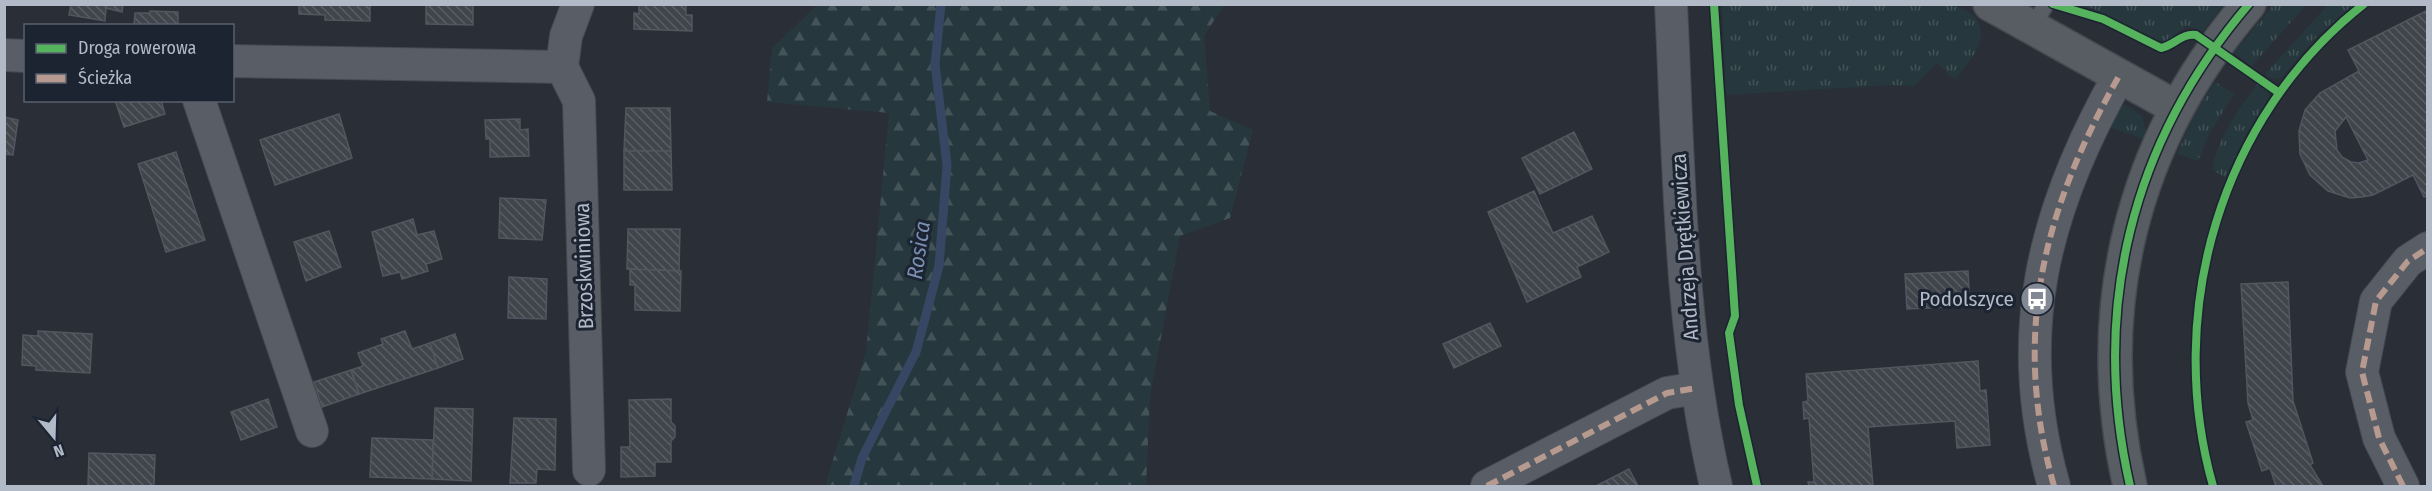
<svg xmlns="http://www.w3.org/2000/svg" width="2432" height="491" viewBox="0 0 2432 491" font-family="'Fira Sans Condensed',sans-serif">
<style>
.grass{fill:url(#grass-tufts)}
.forest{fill:url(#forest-firs)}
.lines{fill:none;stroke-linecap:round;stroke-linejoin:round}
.stream{stroke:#374763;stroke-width:9}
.building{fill:url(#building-back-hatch);stroke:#51565f;stroke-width:1.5;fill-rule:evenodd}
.lane-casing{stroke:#454950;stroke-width:18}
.street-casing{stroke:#454950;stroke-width:34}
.secondary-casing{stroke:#454950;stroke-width:36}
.lane{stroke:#595d65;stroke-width:15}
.street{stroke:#595d65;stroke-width:32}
.secondary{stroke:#585c63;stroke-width:33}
.quiet{stroke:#b69a8f;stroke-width:6;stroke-dasharray:12 6;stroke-linecap:butt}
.cycleway-casing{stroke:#1c2432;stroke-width:11}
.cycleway{stroke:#56b35d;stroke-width:8}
.labels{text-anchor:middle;stroke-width:6;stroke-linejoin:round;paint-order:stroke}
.street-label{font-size:21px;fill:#b2bac8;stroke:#1c2432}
.poi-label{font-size:21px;fill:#b2bac8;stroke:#1c2432;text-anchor:end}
.water-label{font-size:22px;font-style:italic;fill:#7a8fb1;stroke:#1c2432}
</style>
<defs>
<pattern id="grass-tufts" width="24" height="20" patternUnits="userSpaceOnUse" patternTransform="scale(1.5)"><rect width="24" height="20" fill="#26383d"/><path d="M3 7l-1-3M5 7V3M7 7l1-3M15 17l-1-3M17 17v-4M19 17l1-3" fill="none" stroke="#435358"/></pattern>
<pattern id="forest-firs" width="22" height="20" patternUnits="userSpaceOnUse" patternTransform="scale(1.5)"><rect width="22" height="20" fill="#26383d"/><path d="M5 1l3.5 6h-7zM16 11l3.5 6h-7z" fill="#435358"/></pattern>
<pattern id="building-back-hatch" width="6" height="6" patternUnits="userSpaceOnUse" patternTransform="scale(1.5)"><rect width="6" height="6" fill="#40454c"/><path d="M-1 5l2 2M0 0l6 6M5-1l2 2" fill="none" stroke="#595e64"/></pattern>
</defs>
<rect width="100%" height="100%" fill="#292e37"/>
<g class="grass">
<path d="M1722,5H1952C1959,8 1970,11 1974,16C1993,38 1968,63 1955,80L1937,63L1914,86L1891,85L1726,95Z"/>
<polygon points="2066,5 2223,5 2203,31 2187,26 2164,42 2151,40 2092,8"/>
<polygon points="2273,5 2306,5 2252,66 2234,53"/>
<polygon points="2328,5 2353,5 2318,35 2281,78 2272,79 2265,74"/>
<path d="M2259,81L2266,86L2269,98L2245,136L2225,178L2212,169C2218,136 2241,108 2259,81Z"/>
<polygon points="2215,82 2234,94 2209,134 2198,161 2177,154 2193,117"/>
<polygon points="2126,105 2142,116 2146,131 2144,139 2100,124 2116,107"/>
</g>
<polygon class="forest" points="817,5 1224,5 1204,36 1210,111 1253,130 1230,218 1180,236 1150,396 1146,486 825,486 866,352 889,113 767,102 772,48"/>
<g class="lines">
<polyline class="stream" points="854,486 862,458 916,352 939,266 947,165 935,64 941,4"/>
</g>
<g class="building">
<polygon points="71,4 123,4 122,12 106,8 105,21 69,15"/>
<polygon points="299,4 370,4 370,21 325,20 325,15 299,14"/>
<polygon points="426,4 473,4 473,25 426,24"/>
<polygon points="639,4 686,4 686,15 692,15 692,31 634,29 634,13 639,14"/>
<path d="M2428,10V196L2424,197L2413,175L2373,195L2362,197L2350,198L2328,191L2310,175L2300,154L2299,131L2305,110L2320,93L2359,71L2348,50ZM2346,117L2368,160L2359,163L2351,162L2342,157L2337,150L2335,131Z"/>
<polygon points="150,11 178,12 178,26 134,26 135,13 150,13"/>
<polygon points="115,100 161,100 165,114 124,127"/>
<polygon points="626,108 670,108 671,151 624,151"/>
<polygon points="339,114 352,158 275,185 260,140"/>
<polygon points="4,117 18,120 13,155 4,154"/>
<polygon points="520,119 520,130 528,129 529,156 490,157 490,139 486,139 485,120"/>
<polygon points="1574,132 1592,169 1540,194 1522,158"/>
<polygon points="624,151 671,151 672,190 624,190"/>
<polygon points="176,152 205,240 166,252 138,164"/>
<polygon points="1534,191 1553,233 1592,216 1609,252 1577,267 1581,277 1527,302 1488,212"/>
<polygon points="500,198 546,200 542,240 499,238"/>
<polygon points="413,219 417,235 434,231 442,259 426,264 428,271 402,279 400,272 383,276 372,232"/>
<polygon points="628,229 680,229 679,271 627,269"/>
<polygon points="329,231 341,267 306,281 294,242"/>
<polygon points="630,269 681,271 680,311 635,310 635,285 630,285"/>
<polygon points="1968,271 1970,306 1907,309 1905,274"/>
<polygon points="509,277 547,279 546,319 508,318"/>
<polygon points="2288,282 2293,401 2313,463 2310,465 2323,486 2276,486 2270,468 2262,471 2246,422 2253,420 2248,403 2241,284"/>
<polygon points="1490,323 1501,346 1454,368 1443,344"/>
<polygon points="38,331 92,334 90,373 36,370 36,366 22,365 23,335 38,336"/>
<polygon points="405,331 412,349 430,343 438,368 359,394 351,370 363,366 358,353 383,344 381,339"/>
<polygon points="455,334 463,359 438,368 430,343"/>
<polygon points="1978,361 1980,391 1986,390 1990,445 1957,448 1955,421 1868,427 1873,486 1809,486 1808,482 1814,482 1809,418 1804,419 1803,402 1808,401 1806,374"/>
<polygon points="351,370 359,394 322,407 314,382"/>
<polygon points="268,399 277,427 241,440 231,412"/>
<polygon points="671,399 671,422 675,426 675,437 671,441 671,462 655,462 655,476 621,477 621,447 630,447 629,400"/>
<polygon points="435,408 473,409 471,481 432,479"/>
<polygon points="514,418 556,419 555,470 537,469 536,483 510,483"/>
<polygon points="372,438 433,440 432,479 370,477"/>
<polygon points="89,453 155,455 154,486 88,486"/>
<polygon points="1629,469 1638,486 1596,486"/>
</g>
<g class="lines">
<g class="lane-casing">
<polyline id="lane" points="2033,27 2046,4"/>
</g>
<g class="street-casing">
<g id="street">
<path d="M1671,4C1679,165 1679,329 1716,486"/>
<polyline points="4,55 26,56"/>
<polyline points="232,61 562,67 566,36 578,4"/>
<polyline points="562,67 579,101 589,470"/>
<polyline points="199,100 312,431"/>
<polyline points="1487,486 1667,393 1697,388"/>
<path d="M2054,486C2011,335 2043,210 2119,76"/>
<polyline points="2403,486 2379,438 2362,372 2376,301 2408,261 2428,248"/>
</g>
</g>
<g class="secondary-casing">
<g id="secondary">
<polyline points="1990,4 2177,108"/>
<path d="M2130,486C2090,310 2131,142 2249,4"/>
</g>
</g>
<use href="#lane" class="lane"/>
<use href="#street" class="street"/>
<use href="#secondary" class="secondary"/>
<g class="quiet">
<polyline points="1487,486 1667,393 1697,388"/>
<path d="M2054,486C2011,335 2043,210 2119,76"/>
<polyline points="2403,486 2379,438 2362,372 2376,301 2408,261 2428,248"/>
</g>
<g class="cycleway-casing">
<g id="cycleway">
<polyline points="1714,4 1735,316 1729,333 1739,405 1757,486"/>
<path d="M2053,4L2103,19L2161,48C2174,46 2181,33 2196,35L2278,92"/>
<path d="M2130,486C2090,310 2131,142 2249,4"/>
<path d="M2213,486C2164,313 2220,117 2364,4"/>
</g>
</g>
<use href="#cycleway" class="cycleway"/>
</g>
<defs>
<g id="bus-disc" transform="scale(1.725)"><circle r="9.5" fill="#828995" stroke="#1c2432"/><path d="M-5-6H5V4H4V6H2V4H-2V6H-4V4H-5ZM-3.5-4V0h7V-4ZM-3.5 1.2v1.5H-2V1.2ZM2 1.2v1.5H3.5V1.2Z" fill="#fff"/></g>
</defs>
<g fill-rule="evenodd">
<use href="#bus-disc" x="2037" y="299"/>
</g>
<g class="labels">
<g class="street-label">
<text transform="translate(1685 247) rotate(-94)" y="7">Andrzeja Drętkiewicza</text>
<text transform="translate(584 266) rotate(-92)" y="7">Brzoskwiniowa</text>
</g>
<g class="poi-label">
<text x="2014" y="306">Podolszyce</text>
</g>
<g class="water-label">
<text transform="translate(918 250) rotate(-82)" y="8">Rosica</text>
</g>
</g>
<rect width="2432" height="491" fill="none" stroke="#b2bac8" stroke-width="12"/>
<rect x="24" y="24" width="210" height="78" fill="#1c2432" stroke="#58606e" stroke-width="1.5"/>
<rect x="36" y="44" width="30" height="9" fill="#56b35d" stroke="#58606e" stroke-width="1.5"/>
<text x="78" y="54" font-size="18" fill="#b2bac8">Droga rowerowa</text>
<rect x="36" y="74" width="30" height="9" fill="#b69a8f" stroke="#58606e" stroke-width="1.5"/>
<text x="78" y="84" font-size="18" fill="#b2bac8">Ścieżka</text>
<g transform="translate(54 437) rotate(161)" stroke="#1c2432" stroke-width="4.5" paint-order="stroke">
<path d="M0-4.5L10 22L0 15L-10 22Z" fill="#b2bac8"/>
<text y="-9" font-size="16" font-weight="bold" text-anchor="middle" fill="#b2bac8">N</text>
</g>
</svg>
